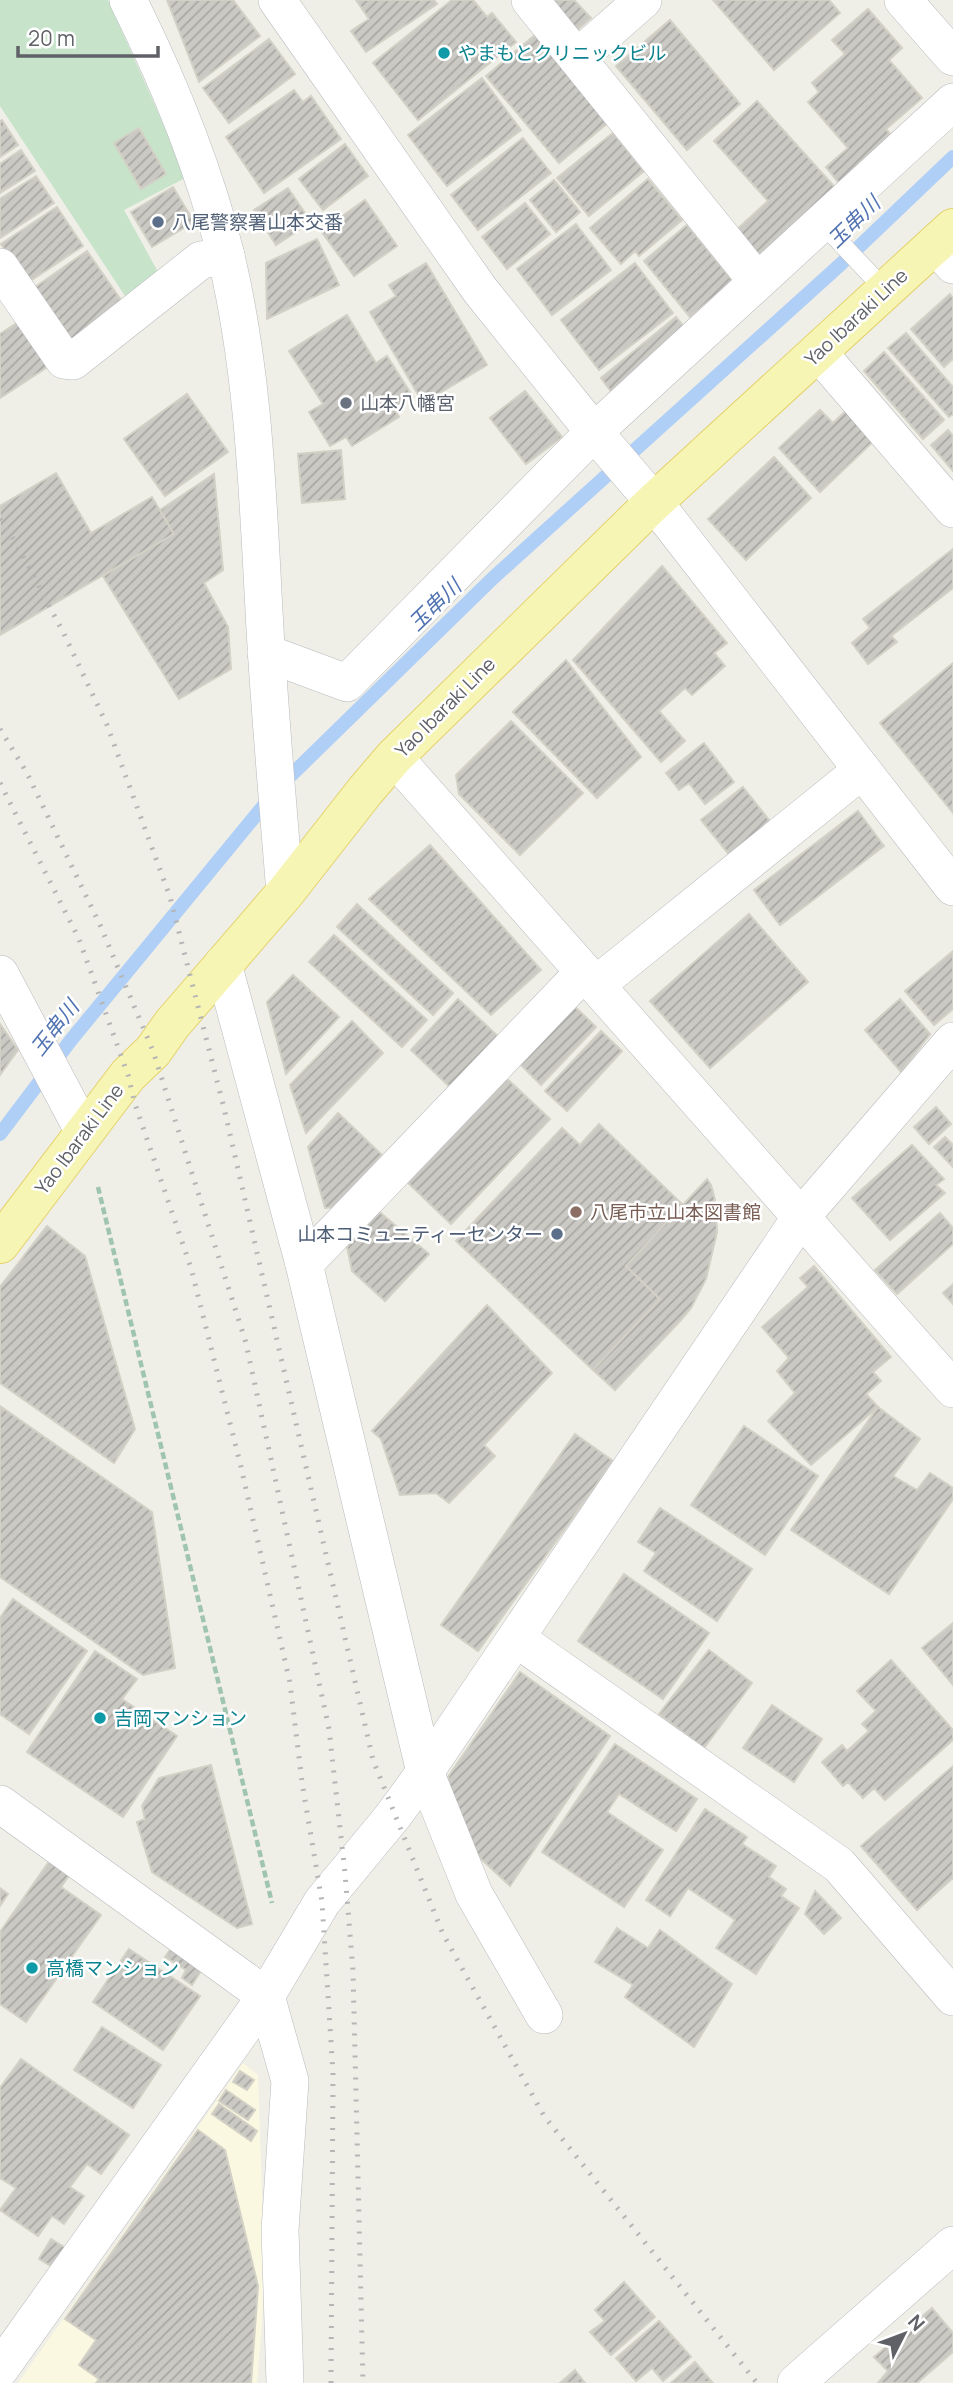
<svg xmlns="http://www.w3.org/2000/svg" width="953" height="2383" viewBox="0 0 953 2383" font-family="Manrope,'Noto Sans JP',sans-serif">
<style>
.commercial{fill:#fbf8e1}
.green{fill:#c7e4cb}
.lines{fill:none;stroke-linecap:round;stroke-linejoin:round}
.stream{stroke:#b0cff7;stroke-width:14}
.building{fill:url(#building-hatch);stroke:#d3d1c6;stroke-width:2}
.lane-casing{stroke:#b9bbbf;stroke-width:19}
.street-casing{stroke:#b9bbbf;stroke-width:38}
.primary-casing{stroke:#e4d26c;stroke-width:40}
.path{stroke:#a0c5af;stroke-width:4.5;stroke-dasharray:7 3.5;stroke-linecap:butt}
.lane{stroke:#fff;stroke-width:18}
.street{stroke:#fff;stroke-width:37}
.primary{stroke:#f7f5b4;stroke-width:38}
.rail{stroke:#b5b5b6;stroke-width:5;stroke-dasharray:2 9;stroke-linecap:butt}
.culture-dot{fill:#0f9aa8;stroke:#fff;stroke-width:2.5}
.service-dot{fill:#5c6f8a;stroke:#fff;stroke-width:2.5}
.worship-dot{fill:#6b7280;stroke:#fff;stroke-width:2.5}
.education-dot{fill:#8d6e63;stroke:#fff;stroke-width:2.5}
.labels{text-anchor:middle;stroke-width:5;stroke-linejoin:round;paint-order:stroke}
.culture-label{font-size:19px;fill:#0d838f;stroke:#fff;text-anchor:start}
.service-label{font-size:19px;fill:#4e5e75;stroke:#fff;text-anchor:start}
.street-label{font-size:19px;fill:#5f6166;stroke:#fff}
.worship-label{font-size:19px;fill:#5b616d;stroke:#fff;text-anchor:start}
.education-label{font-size:19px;fill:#785e54;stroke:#fff;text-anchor:start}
.water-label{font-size:21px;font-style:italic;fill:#5173b1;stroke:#fff}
</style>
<defs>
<pattern id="building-hatch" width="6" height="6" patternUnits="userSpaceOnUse" patternTransform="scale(1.75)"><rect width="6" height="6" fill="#cbc9c4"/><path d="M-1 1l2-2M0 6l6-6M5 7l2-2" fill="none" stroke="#a8a7a3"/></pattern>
</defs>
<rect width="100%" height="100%" fill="#efefe7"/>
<polygon class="commercial" points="243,2063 258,2075 265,2285 257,2383 18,2383"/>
<polygon class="green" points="0,0 108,0 187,177 124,210 158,272 129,302 0,106"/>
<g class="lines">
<polyline class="stream" points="0,1134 71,1040 279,787 493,578 842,263 953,157"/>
</g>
<g class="building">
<polygon points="167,0 233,0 260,36 199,82"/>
<polygon points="356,0 434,0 437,4 366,52 351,31 369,19"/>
<polygon points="452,0 473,0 487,17 492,13 516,42 418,120 373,63"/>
<polygon points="550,0 574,0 591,18 576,31"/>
<polygon points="713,0 829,0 840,13 774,70"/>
<polygon points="868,9 902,48 889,60 922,98 886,129 896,141 843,188 826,167 848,148 808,102 819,92 812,83 845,54 832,40"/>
<polygon points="670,20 740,104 687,150 616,66"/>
<polygon points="535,35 609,122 559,163 486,76"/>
<polygon points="269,39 295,74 229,123 203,88"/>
<polygon points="482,78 521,130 447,186 408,135"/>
<polygon points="294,90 303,102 311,96 341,139 264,193 226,137"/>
<polygon points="757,101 840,193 773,254 757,256 735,231 768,201 714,141"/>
<polygon points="2,120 18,145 0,157 0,121"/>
<polygon points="139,128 166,174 141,189 114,143"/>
<polygon points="613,133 644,171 589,216 557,178"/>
<polygon points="523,138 551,173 478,230 451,195"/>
<polygon points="345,144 368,176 323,210 299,179"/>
<polygon points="21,150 35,171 0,193 0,164"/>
<polygon points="36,176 54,203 0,238 0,199"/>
<polygon points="648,179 682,220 639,256 635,251 621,264 590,228"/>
<polygon points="554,180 580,212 556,232 530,200"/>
<polygon points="173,187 194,222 152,247 131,212"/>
<polygon points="288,188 311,222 276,245 254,210"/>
<polygon points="365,200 397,246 354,276 321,231"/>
<polygon points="525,203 550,234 507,269 482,237"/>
<polygon points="57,207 83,246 27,283 1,244"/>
<polygon points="576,224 611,270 552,315 517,269"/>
<polygon points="687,225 733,281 690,317 644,261"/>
<polygon points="317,239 339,285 267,319 266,263"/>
<polygon points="87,251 125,306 66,346 28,292"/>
<polygon points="426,263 487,365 423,403 370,312 396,296 389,285"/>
<polygon points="635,263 673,313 599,370 561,320"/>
<polygon points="950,294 953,298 953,359 944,367 911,329"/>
<polygon points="347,315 376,363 387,356 413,397 394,408 399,417 352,446 346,437 330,446 309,412 323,404 289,351"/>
<polygon points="676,317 691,335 615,397 601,378"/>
<polygon points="20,321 49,366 0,398 0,334"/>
<polygon points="906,333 953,387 953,414 949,417 888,348"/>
<polygon points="884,352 944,420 923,439 864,371"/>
<polygon points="525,391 562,437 526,464 490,418"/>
<polygon points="187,394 228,452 165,496 124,439"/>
<polygon points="850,407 878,437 820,492 779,448 820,410 833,423"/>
<polygon points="948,430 953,436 953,471 931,445"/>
<polygon points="341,450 345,499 302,503 298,454"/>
<polygon points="774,457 811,498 746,560 708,519"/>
<polygon points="56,473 91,533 152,497 174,534 0,635 0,506"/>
<polygon points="214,474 223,570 204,583 228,627 231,669 179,699 103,576 174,534 160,510"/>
<polygon points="953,549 953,588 891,636 897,642 868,664 852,643 870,628 863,619"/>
<polygon points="662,566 727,643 714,653 725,666 692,695 685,688 659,711 685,741 661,762 573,660"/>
<polygon points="566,660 641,757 597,798 513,712"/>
<polygon points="953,663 953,813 880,723"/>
<polygon points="511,721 583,793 520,855 459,794 456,775"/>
<polygon points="704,743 734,782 705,804 689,783 679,790 666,773"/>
<polygon points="743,787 777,830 736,863 701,820"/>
<polygon points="858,811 884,846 780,925 754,890"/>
<polygon points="430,845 541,970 491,1015 369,899"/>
<polygon points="357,904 453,993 433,1015 337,927"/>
<polygon points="749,914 808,982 710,1068 650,1001"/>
<polygon points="334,935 427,1020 402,1047 309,962"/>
<polygon points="953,951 953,1009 934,1025 905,991"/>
<polygon points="293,975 339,1017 286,1074 267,1002"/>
<polygon points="458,999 501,1039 453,1090 411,1050"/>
<polygon points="567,999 596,1027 541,1085 513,1057"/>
<polygon points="900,999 930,1034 901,1072 865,1030"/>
<polygon points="352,1021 383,1053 306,1133 290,1085"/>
<polygon points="0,1024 18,1050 0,1075"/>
<polygon points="601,1031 622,1051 567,1111 545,1091"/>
<polygon points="503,1075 550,1119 451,1224 404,1179"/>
<polygon points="936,1107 951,1124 929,1144 914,1127"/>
<polygon points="338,1113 382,1155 339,1207 325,1208 308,1147"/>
<polygon points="599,1124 683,1205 626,1266 660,1299 593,1370 456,1241 562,1128 580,1145"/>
<polygon points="945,1137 953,1145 952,1166 934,1147"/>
<polygon points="912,1145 944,1179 936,1185 945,1193 890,1240 852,1198"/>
<polygon points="707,1179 711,1185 715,1200 717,1232 706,1279 691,1308 681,1320 615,1390 593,1370 660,1299 626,1266"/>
<polygon points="376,1209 429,1254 385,1301 352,1271 347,1247"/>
<polygon points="940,1213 953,1228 953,1244 897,1294 875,1270"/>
<polygon points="47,1226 85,1256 135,1429 114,1463 0,1383 0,1287"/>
<polygon points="814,1266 891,1357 873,1372 881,1381 866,1394 878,1407 811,1465 768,1421 795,1393 777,1371 789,1358 762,1327 808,1287 800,1278"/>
<polygon points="953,1284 953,1304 943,1293"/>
<polygon points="487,1305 552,1373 484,1445 495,1456 449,1503 436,1493 400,1495 381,1439 372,1431"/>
<polygon points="0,1406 152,1512 175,1668 143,1675 0,1577"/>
<polygon points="878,1407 920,1439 893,1476 917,1490 930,1473 953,1488 953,1499 889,1594 791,1530"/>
<polygon points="744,1426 818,1476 765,1555 691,1505"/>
<polygon points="575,1434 613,1461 478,1651 441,1625"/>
<polygon points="660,1508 752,1569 717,1621 644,1571 656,1553 638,1542"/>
<polygon points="624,1574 709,1633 663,1699 578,1641"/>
<polygon points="13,1599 87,1651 29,1734 0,1714 0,1618"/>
<polygon points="953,1623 953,1685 922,1648"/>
<polygon points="709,1650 752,1683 704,1748 659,1714"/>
<polygon points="95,1651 137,1679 122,1699 177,1736 123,1817 27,1752"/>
<polygon points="891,1660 953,1730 953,1740 885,1800 874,1788 863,1798 848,1782 843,1786 822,1762 842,1745 847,1751 869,1731 862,1724 876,1711 857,1691"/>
<polygon points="520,1672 610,1736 510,1886 479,1857 450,1810 448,1777"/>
<polygon points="772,1705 822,1739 794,1782 743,1748"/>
<polygon points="615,1744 697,1799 676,1831 619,1794 607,1812 663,1850 624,1907 542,1852"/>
<polygon points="211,1765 252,1924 237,1928 152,1872 137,1822 145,1819 142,1806 159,1778"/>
<polygon points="953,1766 953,1878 917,1910 861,1846"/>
<polygon points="705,1809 747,1837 742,1844 776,1866 769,1877 786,1889 781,1896 799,1908 756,1974 716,1948 735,1920 688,1888 670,1916 646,1900"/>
<polygon points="55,1853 75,1867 61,1887 101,1915 26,2022 0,2004 0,1932"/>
<polygon points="0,1888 8,1894 0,1906"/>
<polygon points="815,1891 841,1918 824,1934 805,1914"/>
<polygon points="617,1928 648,1948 660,1930 732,1984 694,2047 625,1997 633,1985 595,1962"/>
<polygon points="175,1943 206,1963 192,1985 182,1978 186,1970 165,1957"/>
<polygon points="129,1949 200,1996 163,2050 93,2002"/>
<polygon points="102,2027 161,2065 133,2108 74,2070"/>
<polygon points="21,2059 129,2135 101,2174 87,2164 70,2187 84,2196 64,2224 52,2216 38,2236 0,2210 16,2188 0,2178 0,2088"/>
<polygon points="240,2071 254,2080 247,2090 233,2082"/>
<polygon points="226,2090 255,2110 248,2120 219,2101"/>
<polygon points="219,2104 257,2131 251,2141 212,2114"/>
<polygon points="198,2130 225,2150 258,2286 251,2383 96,2383 99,2379 79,2365 96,2340 65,2319"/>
<polygon points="51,2239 66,2248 54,2268 39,2259"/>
<polygon points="624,2282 655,2317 611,2355 590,2332 605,2321 595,2310"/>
<polygon points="932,2308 953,2333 953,2352 917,2383 878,2383 888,2371 874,2357"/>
<polygon points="659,2321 691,2357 663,2381 652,2368 636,2381 616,2358"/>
<polygon points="695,2362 712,2382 671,2383"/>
<polygon points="575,2370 585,2383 560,2383"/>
</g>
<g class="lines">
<g class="lane-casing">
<polyline id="lane" points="821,222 885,290"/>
</g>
<g class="street-casing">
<g id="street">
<path d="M128,0C169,82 204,167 226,256C255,378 258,505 265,629C270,717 278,805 285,893"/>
<polyline points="277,0 480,290 594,432 654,502 953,887"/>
<polyline points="530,0 757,281"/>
<polyline points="903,0 953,57"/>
<polyline points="577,58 643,0"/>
<polyline points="935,244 953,265"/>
<polyline points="0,267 64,360 73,361 201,260 226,256"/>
<polyline points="818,352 953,509"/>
<polyline points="266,653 347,683 594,432 953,102"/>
<polyline points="394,757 953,1389"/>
<polyline points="223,964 304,1264 425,1772 474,1894 544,2015"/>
<polyline points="0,974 84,1132"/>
<polyline points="596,985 862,770"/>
<polyline points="304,1264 584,972"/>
<polyline points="517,1639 839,1865 953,1997"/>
<polyline points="0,1804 266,1996 0,2369"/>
<polyline points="285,2383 280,2230 290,2081 266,1996 322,1902 393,1816 425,1772 801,1217 953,1041"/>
<polyline points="796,2383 953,2245"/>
</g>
</g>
<g class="primary-casing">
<polyline id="primary" points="0,1244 128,1075 153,1051 172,1024 285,893 365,791 394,757 654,502 953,228"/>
</g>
<polyline class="path" points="98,1187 272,1903"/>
<use href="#lane" class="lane"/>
<use href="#street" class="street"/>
<use href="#primary" class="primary"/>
<g class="rail">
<polyline points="0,519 16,543 64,634 107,725 170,897 224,1108 373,1760 443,1934 544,2116 757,2383"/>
<polyline points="0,729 27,773 100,925 153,1051 246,1343 329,1729 345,1873 353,1971 363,2383"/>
<polyline points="0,783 79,939 128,1075 135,1104 191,1268 241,1467 290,1683 302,1782 322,1902 333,2073 331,2383"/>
</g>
</g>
<g class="culture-dot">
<circle cx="444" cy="53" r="7"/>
<circle cx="100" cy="1718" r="7"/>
<circle cx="32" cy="1968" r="7"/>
</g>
<g class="service-dot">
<circle cx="158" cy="222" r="7"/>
<circle cx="557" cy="1234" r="7"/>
</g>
<circle class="worship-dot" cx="346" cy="403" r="7"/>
<circle class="education-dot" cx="576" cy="1212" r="7"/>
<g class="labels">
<g class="culture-label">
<text x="458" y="60">やまもとクリニックビル</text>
<text x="114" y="1725">吉岡マンション</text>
<text x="46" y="1975">高橋マンション</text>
</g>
<g class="service-label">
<text x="172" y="229">八尾警察署山本交番</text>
<text x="543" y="1241" text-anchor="end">山本コミュニティーセンター</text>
</g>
<g class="street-label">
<text transform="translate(856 317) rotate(-43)" y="7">Yao Ibaraki Line</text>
<text transform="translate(445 707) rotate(-45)" y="7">Yao Ibaraki Line</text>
<text transform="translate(79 1139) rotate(-53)" y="7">Yao Ibaraki Line</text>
</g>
<g class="worship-label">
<text x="360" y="410">山本八幡宮</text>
</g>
<g class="education-label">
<text x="590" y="1219">八尾市立山本図書館</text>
</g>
<g class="water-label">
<text transform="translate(854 222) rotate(-44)" y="7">玉串川</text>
<text transform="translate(435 605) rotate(-44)" y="7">玉串川</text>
<text transform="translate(55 1028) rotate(-52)" y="7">玉串川</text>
</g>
</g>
<g transform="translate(904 2334) rotate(48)" stroke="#ffffff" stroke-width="5" paint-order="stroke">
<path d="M0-5L12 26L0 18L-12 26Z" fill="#5f6166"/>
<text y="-10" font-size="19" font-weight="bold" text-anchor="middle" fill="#5f6166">N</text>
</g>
<path d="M18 46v10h140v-10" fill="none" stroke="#5f6166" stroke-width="3.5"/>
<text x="28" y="46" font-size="21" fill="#5f6166" stroke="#ffffff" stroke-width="5" paint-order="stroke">20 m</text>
</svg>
